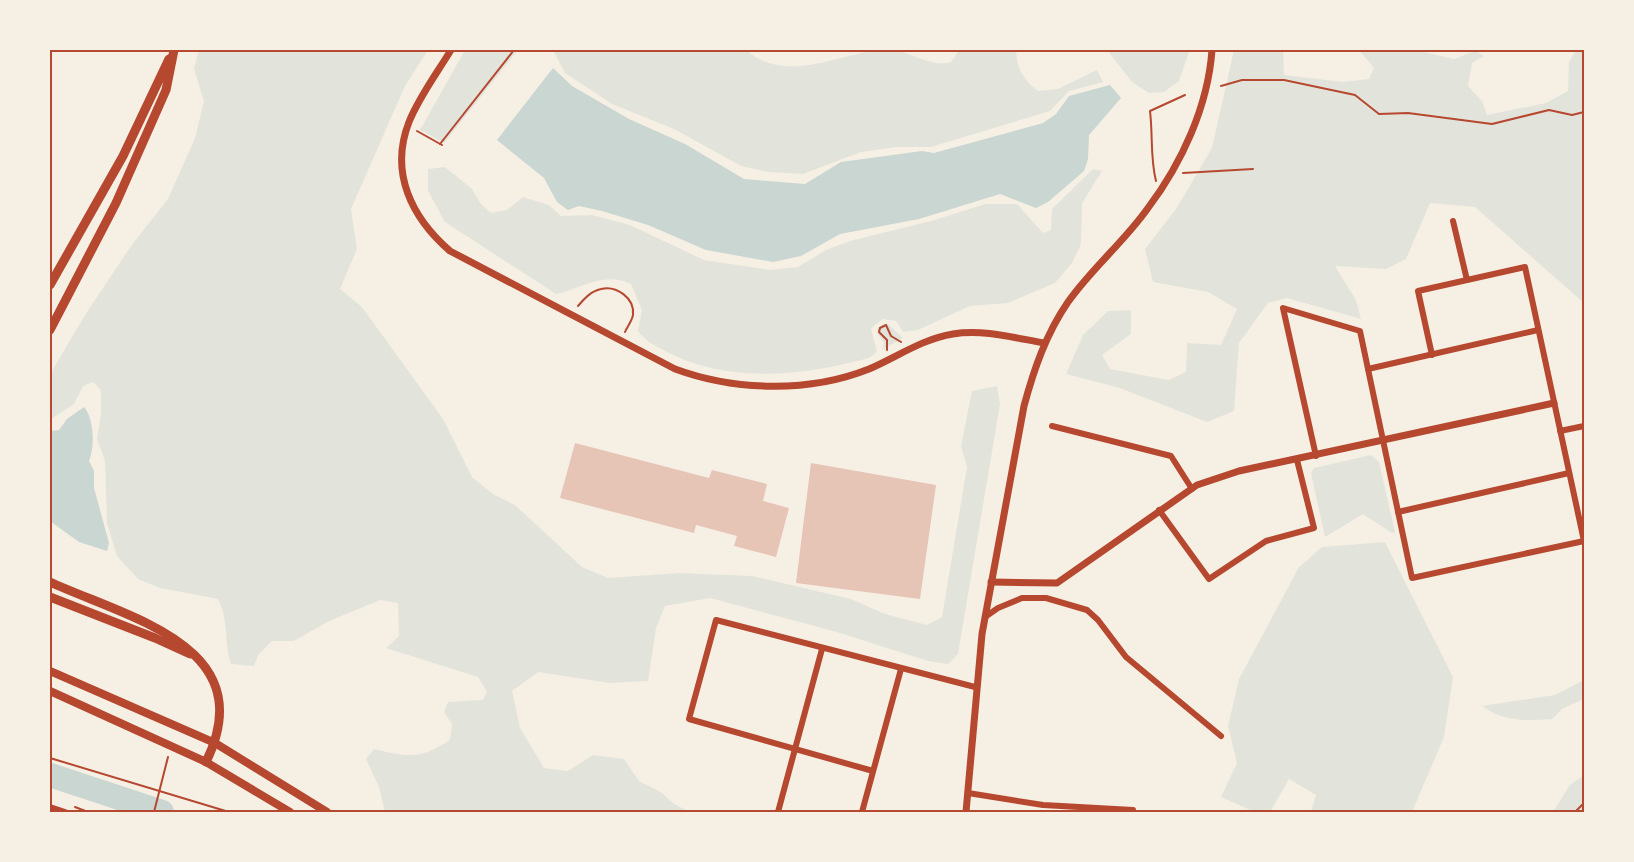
<svg xmlns="http://www.w3.org/2000/svg" width="1634" height="862" viewBox="0 0 1634 862" font-family="'PT Sans',sans-serif">
<style>
.green{fill:#e2e4dc}
.water{fill:#c9d6d2}
.lines{fill:none;stroke-linecap:round;stroke-linejoin:round}
.river{stroke:#c9d6d2;stroke-width:24}
.building{fill:#e6c5b7}
.path{stroke:#b5482f;stroke-width:2}
.minor{stroke:#b5482f;stroke-width:6}
.tertiary{stroke:#b5482f;stroke-width:7}
.secondary{stroke:#b5482f;stroke-width:8}
.primary{stroke:#b5482f;stroke-width:9}
.neatline{fill:none;stroke:#b5482f;stroke-width:2}
</style>
<rect width="100%" height="100%" fill="#f6efe4"/>
<g class="green">
<path d="M199,50H428L405,86L351,209L357,249L340,289L362,307L443,419L472,477L493,494L516,506L582,567L608,578L679,573L752,576L851,599L885,614L927,625L942,617L967,467L961,446L972,391L997,386L1000,404L958,654L948,664L928,661L837,632L710,598L665,606L656,628L648,681L610,683L538,672L512,691L520,728L544,768L568,771L593,755L624,759L639,781L661,792L674,804L690,812H385L379,787L366,759L374,749C408,757 419,760 450,740L452,724L444,712L448,702L483,700L487,692L478,677L386,648L399,636L398,603L380,600L327,622L294,641H272L258,655L254,666L231,664C224,643 229,619 218,599L160,588L138,579L117,556L107,523L105,461L97,439L101,414V390L93,382L83,386L74,404L50,420L52,371L85,315L131,246L168,199L195,138L204,101L194,69Z"/>
<polygon points="465,50 518,50 444,143 420,130"/>
<path d="M553,50H746C789,86 837,52 885,50C908,48 929,69 951,62L959,50H1016C1017,69 1023,79 1038,91L1058,89L1097,70L1103,82L1069,91L1050,111L931,147H896L861,152L803,174L769,172L741,166L674,129L612,104L565,73Z"/>
<polygon points="1107,50 1189,50 1189,52 1179,81 1164,92 1149,93 1132,82"/>
<polygon points="1234,50 1283,50 1284,75 1343,82 1369,79 1374,68 1359,50 1415,50 1454,59 1475,51 1484,56 1472,63 1468,86 1482,101 1487,115 1546,103 1568,91 1569,62 1576,50 1584,50 1584,303 1475,207 1430,203 1406,259 1386,269 1335,266 1356,300 1361,319 1287,298 1268,303 1239,343 1234,411 1207,422 1120,388 1066,374 1083,335 1108,311 1131,310 1131,334 1102,355 1110,369 1169,380 1186,372 1187,343 1221,345 1237,309 1208,292 1153,282 1145,249 1176,209 1212,148"/>
<path d="M445,167L472,189L481,204L491,213L507,210L523,197L549,205L561,216L592,215L630,225L704,260L770,270L798,267L826,250L850,241L935,220L985,204H1017L1043,233L1051,230L1052,209L1093,169L1102,171L1082,203L1081,244L1072,263L1055,283L1008,303L970,306L918,330L903,332L896,321L883,319L871,328L877,352L869,358C803,376 729,384 667,352C656,346 646,342 638,331L642,310L631,284C603,271 583,288 556,294L445,222L428,191V169Z"/>
<polygon points="887,323 903,338 882,350 884,343 877,333 878,327"/>
<polygon points="1371,455 1379,462 1395,532 1392,533 1363,514 1325,537 1311,473 1314,468"/>
<polygon points="1385,542 1453,677 1444,737 1412,812 1311,812 1316,795 1289,779 1270,812 1255,812 1221,797 1237,763 1228,726 1239,679 1299,567 1322,547"/>
<path d="M1584,680V699L1562,709L1552,719C1527,721 1504,722 1482,706L1555,695Z"/>
<polygon points="1584,775 1584,812 1553,812 1570,785"/>
</g>
<g class="water">
<polygon points="553,68 572,86 629,119 685,144 744,179 805,184 841,162 922,151 934,153 1043,123 1056,114 1069,96 1110,85 1121,98 1089,135 1088,159 1084,171 1048,202 1036,208 1000,194 919,219 840,234 801,256 773,262 706,250 648,225 602,211 579,206 568,210 557,202 544,178 497,140"/>
<path d="M84,407C94,418 95,447 89,461L94,471V488L109,543L107,551L79,542L50,521V431L59,430L67,419Z"/>
</g>
<g class="lines">
<polyline class="river" points="50,775 162,812"/>
</g>
<g class="building">
<polygon points="575,443 709,478 712,470 767,484 763,501 789,508 776,557 734,546 737,536 696,525 694,533 560,498"/>
<polygon points="811,463 936,485 920,599 796,583"/>
</g>
<g class="lines">
<g class="path">
<polyline points="1221,86 1242,80 1284,80 1355,95 1379,114 1408,113 1492,124 1549,110 1572,115 1584,112"/>
<polyline points="417,131 442,145"/>
<polyline points="440,144 514,50"/>
<polyline points="1183,173 1253,169"/>
<path d="M1156,181C1150,158 1153,135 1150,111L1185,95"/>
<path d="M578,306C584,299 591,291 601,289C616,285 635,298 633,315C632,321 627,327 625,332"/>
<polyline points="887,350 887,340 879,332 880,328 886,325 891,336 901,342"/>
<polyline points="50,758 229,812"/>
<polyline points="75,807 88,812"/>
<polyline points="154,812 168,757"/>
<polyline points="1575,812 1584,803"/>
</g>
<g class="minor">
<polyline points="1453,221 1467,280"/>
<polyline points="1368,369 1538,330"/>
<polyline points="1052,426 1171,456 1192,489"/>
<polyline points="1560,431 1584,426"/>
<polyline points="1316,456 1283,308 1360,331 1412,578 1584,541 1525,267 1418,291 1432,355"/>
<polyline points="1159,510 1209,579 1266,541 1314,528 1297,460"/>
<polyline points="1398,512 1569,473"/>
<polyline points="985,617 998,608 1022,598 1046,598 1087,610 1098,620 1126,657 1221,736"/>
<polyline points="873,771 689,719 716,620 975,687"/>
<polyline points="968,793 1043,805 1133,810 1133,812"/>
<polyline points="50,807 65,812"/>
<polyline points="778,812 822,649"/>
<polyline points="862,812 901,669"/>
</g>
<g class="tertiary">
<path d="M451,50C437,73 419,97 409,122C389,173 412,218 450,251L675,369C735,391 809,393 869,369C897,357 922,339 953,334C983,329 1015,338 1044,343"/>
<polyline points="991,582 1057,583 1197,485 1239,471 1554,403"/>
<path d="M966,812L982,634L1024,406C1034,369 1046,334 1068,302C1092,268 1124,242 1148,208C1182,163 1208,106 1212,50"/>
</g>
<g class="secondary">
<polyline points="50,671 215,743 327,812"/>
<polyline points="50,691 206,762 290,812"/>
</g>
<g class="primary">
<polyline points="50,285 123,156 169,59"/>
<polyline points="50,330 116,203 166,90 174,50"/>
<path d="M50,582C128,618 263,646 206,762"/>
<polyline points="50,597 155,638 190,654"/>
</g>
</g>
<rect width="1634" height="862" fill="none" stroke="#f6efe4" stroke-width="102"/>
<rect x="51" y="51" width="1532" height="760" class="neatline"/>
</svg>
